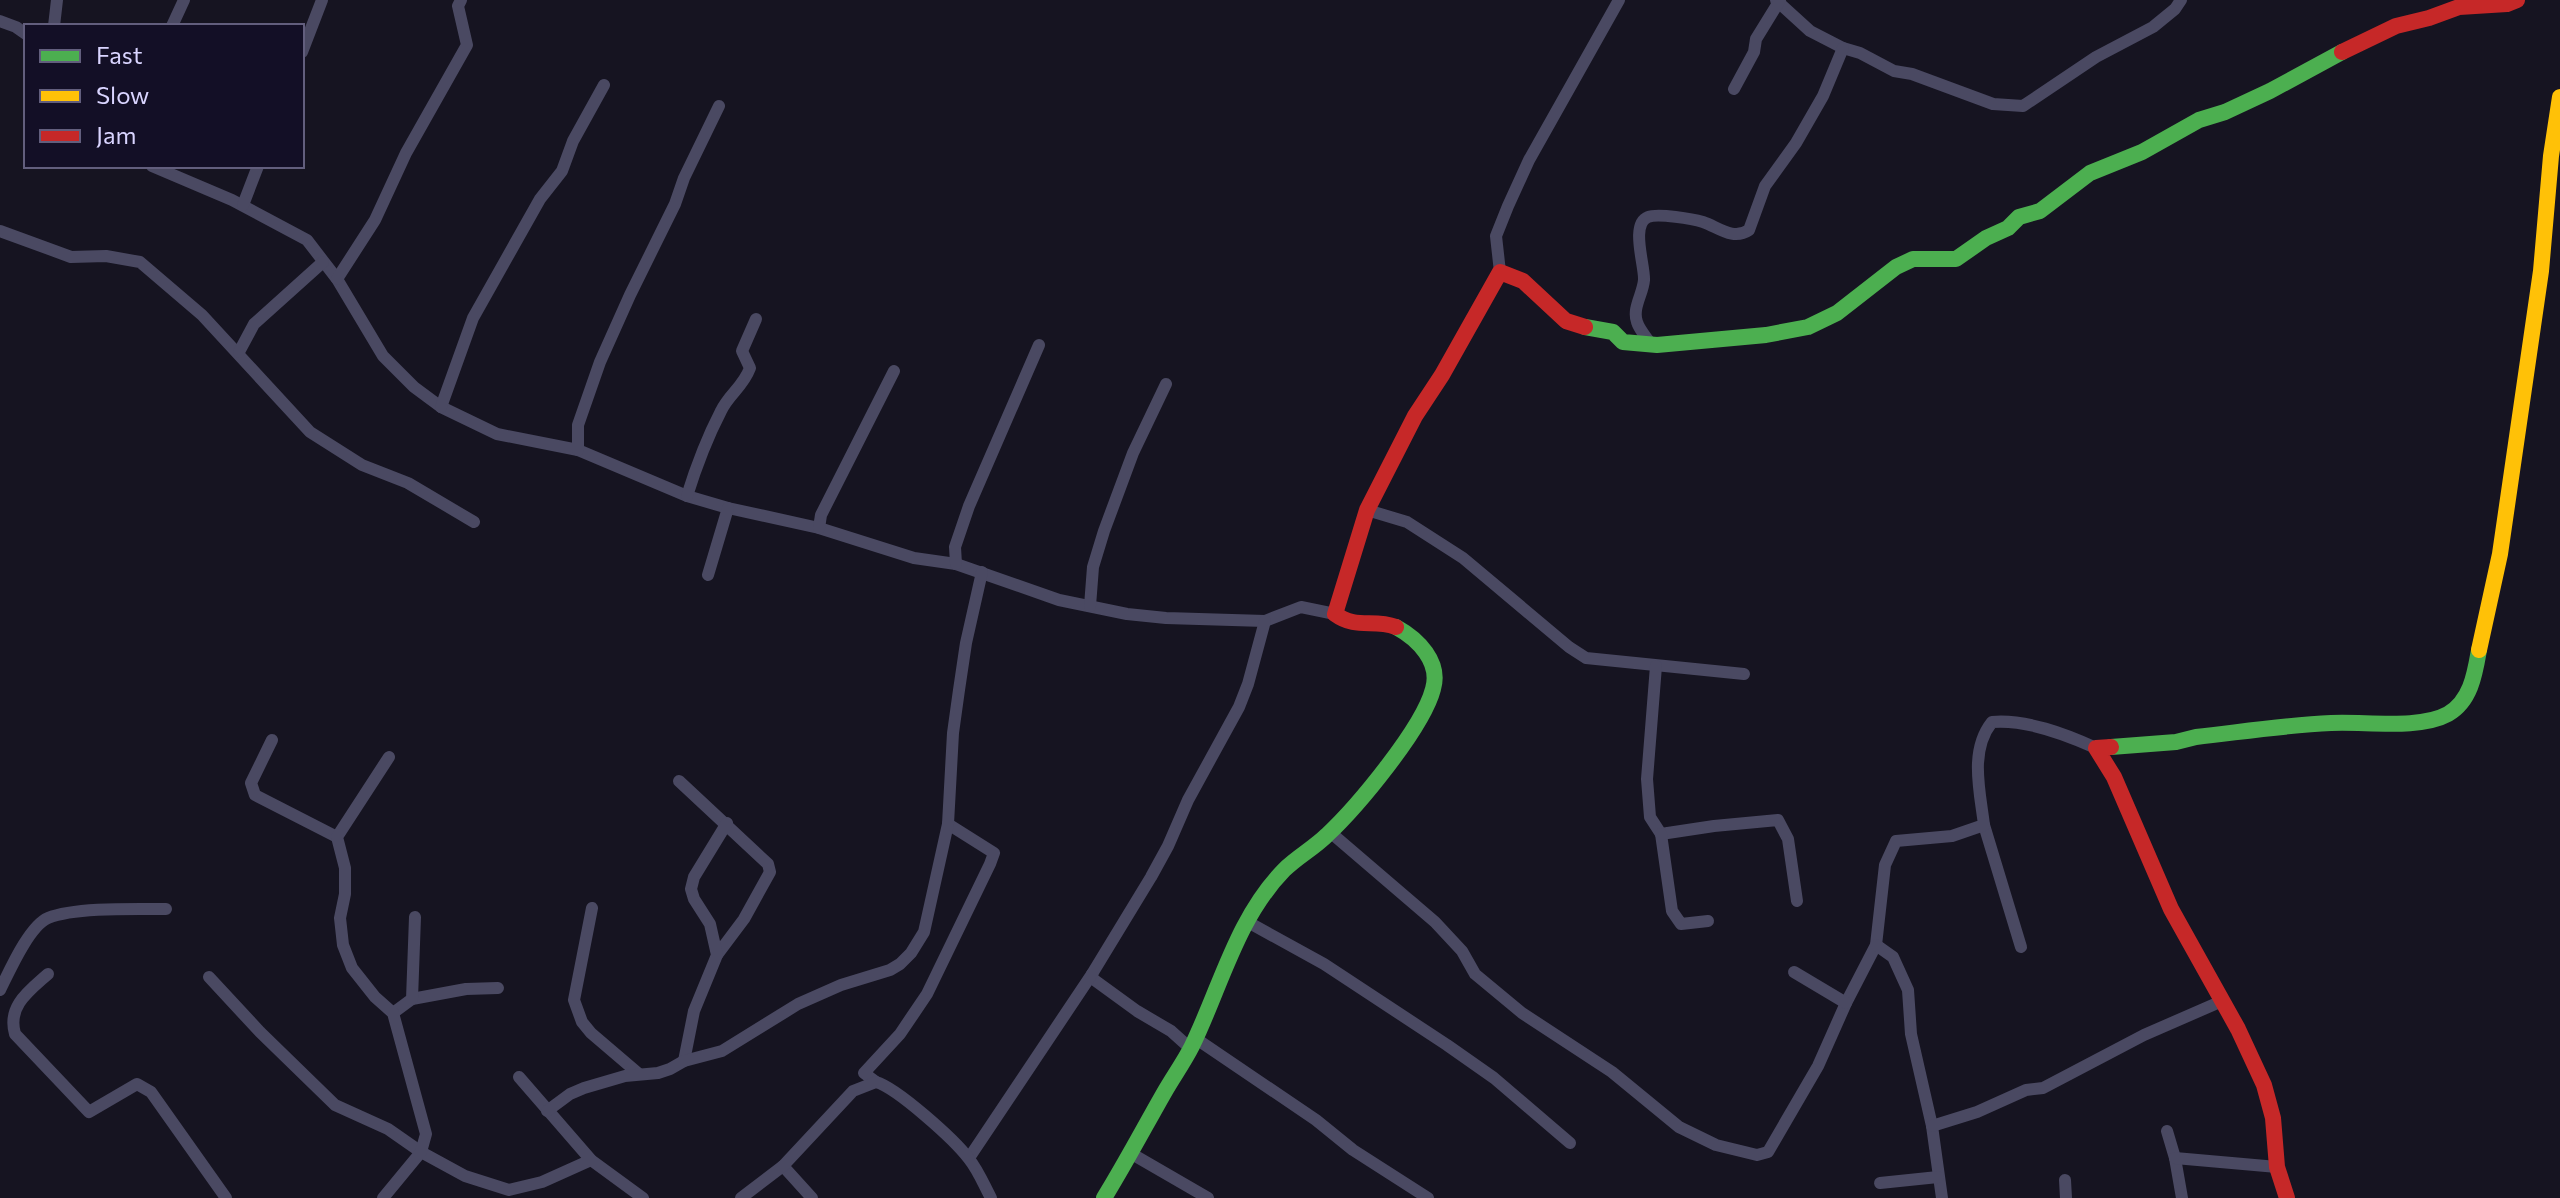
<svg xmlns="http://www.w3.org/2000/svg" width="2560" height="1198" viewBox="0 0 2560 1198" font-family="Commissioner,sans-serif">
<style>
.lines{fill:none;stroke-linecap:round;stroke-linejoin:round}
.street{stroke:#4a4962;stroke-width:12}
.fast{stroke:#4caf50;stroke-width:16}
.slow{stroke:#ffc107;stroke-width:16}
.jam{stroke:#c62828;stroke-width:16}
</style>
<rect width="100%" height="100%" fill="#161421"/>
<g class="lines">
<g class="street">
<polyline points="1776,0 1810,31 1843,48 1860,53 1894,71 1912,74 1993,104 2023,106 2096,57 2153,27 2175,9 2181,0"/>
<polyline points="0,21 16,27 26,34"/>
<polyline points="54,26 57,0"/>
<polyline points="172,26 184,0"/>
<polyline points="302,52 322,0"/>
<polyline points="1734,89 1754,52 1756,39 1780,0"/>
<polyline points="152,166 232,200 307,240 337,279 383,356 414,387 441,407 497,434 578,450 687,496 728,508 819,528 914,558 956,564 1059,600 1127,614 1166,618 1265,621 1301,607 1335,614"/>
<polyline points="243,205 258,166"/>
<polyline points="0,231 71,257 106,256 140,262 202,315 310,432 362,465 408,483 474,522"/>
<polyline points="1500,272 1496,236 1508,206 1529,160 1619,0"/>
<polyline points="337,279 375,220 406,153 467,45 458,6 461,0"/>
<path d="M1650,343C1646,337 1639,329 1637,322C1632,308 1643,294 1644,280C1645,266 1630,224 1648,217C1658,213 1693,219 1703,222C1718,227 1733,241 1749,230L1765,186L1796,143L1823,96L1843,48"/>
<polyline points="239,352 254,324 323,262"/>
<polyline points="441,407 473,318 540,199 562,171 573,141 604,85"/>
<polyline points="578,450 578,425 600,362 630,295 675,204 684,178 719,106"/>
<path d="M687,496C696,467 707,438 721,411C729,394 743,387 750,368L742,351L756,319"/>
<polyline points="1367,510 1407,522 1463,558 1569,647 1586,658 1744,674"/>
<polyline points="819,528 821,515 894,371"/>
<polyline points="956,564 955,547 969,506 1039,345"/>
<polyline points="708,575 728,508"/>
<polyline points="1090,606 1093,567 1104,531 1133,453 1166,384"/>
<polyline points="1656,666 1647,779 1650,817 1661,834 1714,826 1778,820 1788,839 1797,901"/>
<polyline points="272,740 251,783 255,795 337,837"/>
<polyline points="679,781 768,864 770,872 744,919 717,955"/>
<polyline points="1984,825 2021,947"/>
<path d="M1330,832L1435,922L1462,951L1475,974L1522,1013L1612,1072L1679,1127L1716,1145L1757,1155L1768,1152L1818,1066L1846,1003L1876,945L1885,865L1896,841L1952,836L1984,825C1980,791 1969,751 1992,722C2026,719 2065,734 2096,748"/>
<polyline points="1661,834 1672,911 1681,924 1708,921"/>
<polyline points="592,908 574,1000 582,1022 591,1033 639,1074"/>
<polyline points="1246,921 1324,964 1447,1045 1494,1078 1570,1143"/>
<polyline points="1876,945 1893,957 1908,990 1911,1034 1932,1126 1942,1198"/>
<polyline points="1794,972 1846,1003"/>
<path d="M48,974C29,991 7,1006 15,1034L89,1112L137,1084L151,1092L226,1198"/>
<polyline points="1092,974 1093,979 1137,1011 1171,1031 1191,1049"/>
<polyline points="209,977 260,1032 335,1105 388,1129 421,1152 465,1176 509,1190 542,1182 591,1160"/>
<path d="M0,990C9,972 29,926 48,918C75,907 136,909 166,909"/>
<polyline points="412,999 466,989 498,988"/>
<polyline points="393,1013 412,999 415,917"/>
<polyline points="1195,1038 1316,1120 1353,1150 1428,1198"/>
<polyline points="684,1061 694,1011 717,955 710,924 694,899 691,889 694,877 727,823"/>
<polyline points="519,1077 591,1160 643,1198"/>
<polyline points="876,1082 864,1073 900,1034 927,994 990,864 994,853 948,824"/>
<polyline points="547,1111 570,1094 584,1088 625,1076 658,1073 670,1069 684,1061 722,1051 798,1004 841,985 890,970 900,964 911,953 924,932 948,824 953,733 959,690 966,643 982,572"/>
<polyline points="1932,1126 1977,1112 2026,1090 2043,1088 2144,1035 2222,1001"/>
<polyline points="2167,1131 2175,1158 2182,1198"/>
<polyline points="1132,1154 1208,1198"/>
<polyline points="969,1158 1092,974 1151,877 1168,846 1188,800 1239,707 1248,684 1265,621"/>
<polyline points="2175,1158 2277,1167"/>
<polyline points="783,1166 812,1198"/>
<polyline points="2065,1180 2066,1198"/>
<polyline points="1880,1183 1938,1177"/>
<polyline points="383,1198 421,1152 426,1134 393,1013 375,997 352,968 343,945 340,918 345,894 345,868 337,837 389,757"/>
<path d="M741,1198L783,1166L853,1091L876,1082C897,1088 955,1140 969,1159C978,1170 984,1185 991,1198"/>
</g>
<g class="fast">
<polyline points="1585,327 1613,332 1623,342 1657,345 1766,335 1808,327 1837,313 1896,267 1913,259 1956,259 1986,238 2008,228 2019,217 2040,211 2090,173 2142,152 2199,120 2225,112 2270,91 2342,52"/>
<path d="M2111,747L2176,742L2196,737C2241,732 2286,725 2331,723C2364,721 2419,730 2448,714C2471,701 2475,673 2479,650"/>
<path d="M1104,1198C1125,1164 1144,1128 1164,1093C1173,1077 1184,1062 1192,1046C1221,986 1237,918 1284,870C1297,857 1314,848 1327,835C1357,807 1423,728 1433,689C1441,662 1418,639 1396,627"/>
</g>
<polyline class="slow" points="2479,650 2500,554 2541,271 2551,156 2560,97"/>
<g class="jam">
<polyline points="2342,52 2396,26 2429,18 2459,7 2507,4 2517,0"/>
<path d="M1396,627C1373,618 1357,630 1335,614L1367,510L1415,416L1442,375L1500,272L1523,281L1566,321L1585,327"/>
<polyline points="2111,747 2096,748 2114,777 2171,909 2238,1029 2264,1085 2273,1118 2277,1167 2287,1198"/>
</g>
</g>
<rect x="24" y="24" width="280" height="144" fill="#130f26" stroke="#625e7d" stroke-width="2"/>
<rect x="40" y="50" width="40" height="12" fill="#4caf50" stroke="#625e7d" stroke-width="2"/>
<text x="96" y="64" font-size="24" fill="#d9d4ff">Fast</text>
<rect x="40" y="90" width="40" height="12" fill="#ffc107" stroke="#625e7d" stroke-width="2"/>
<text x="96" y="104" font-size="24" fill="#d9d4ff">Slow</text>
<rect x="40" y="130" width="40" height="12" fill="#c62828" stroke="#625e7d" stroke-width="2"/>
<text x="96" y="144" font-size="24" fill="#d9d4ff">Jam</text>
</svg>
